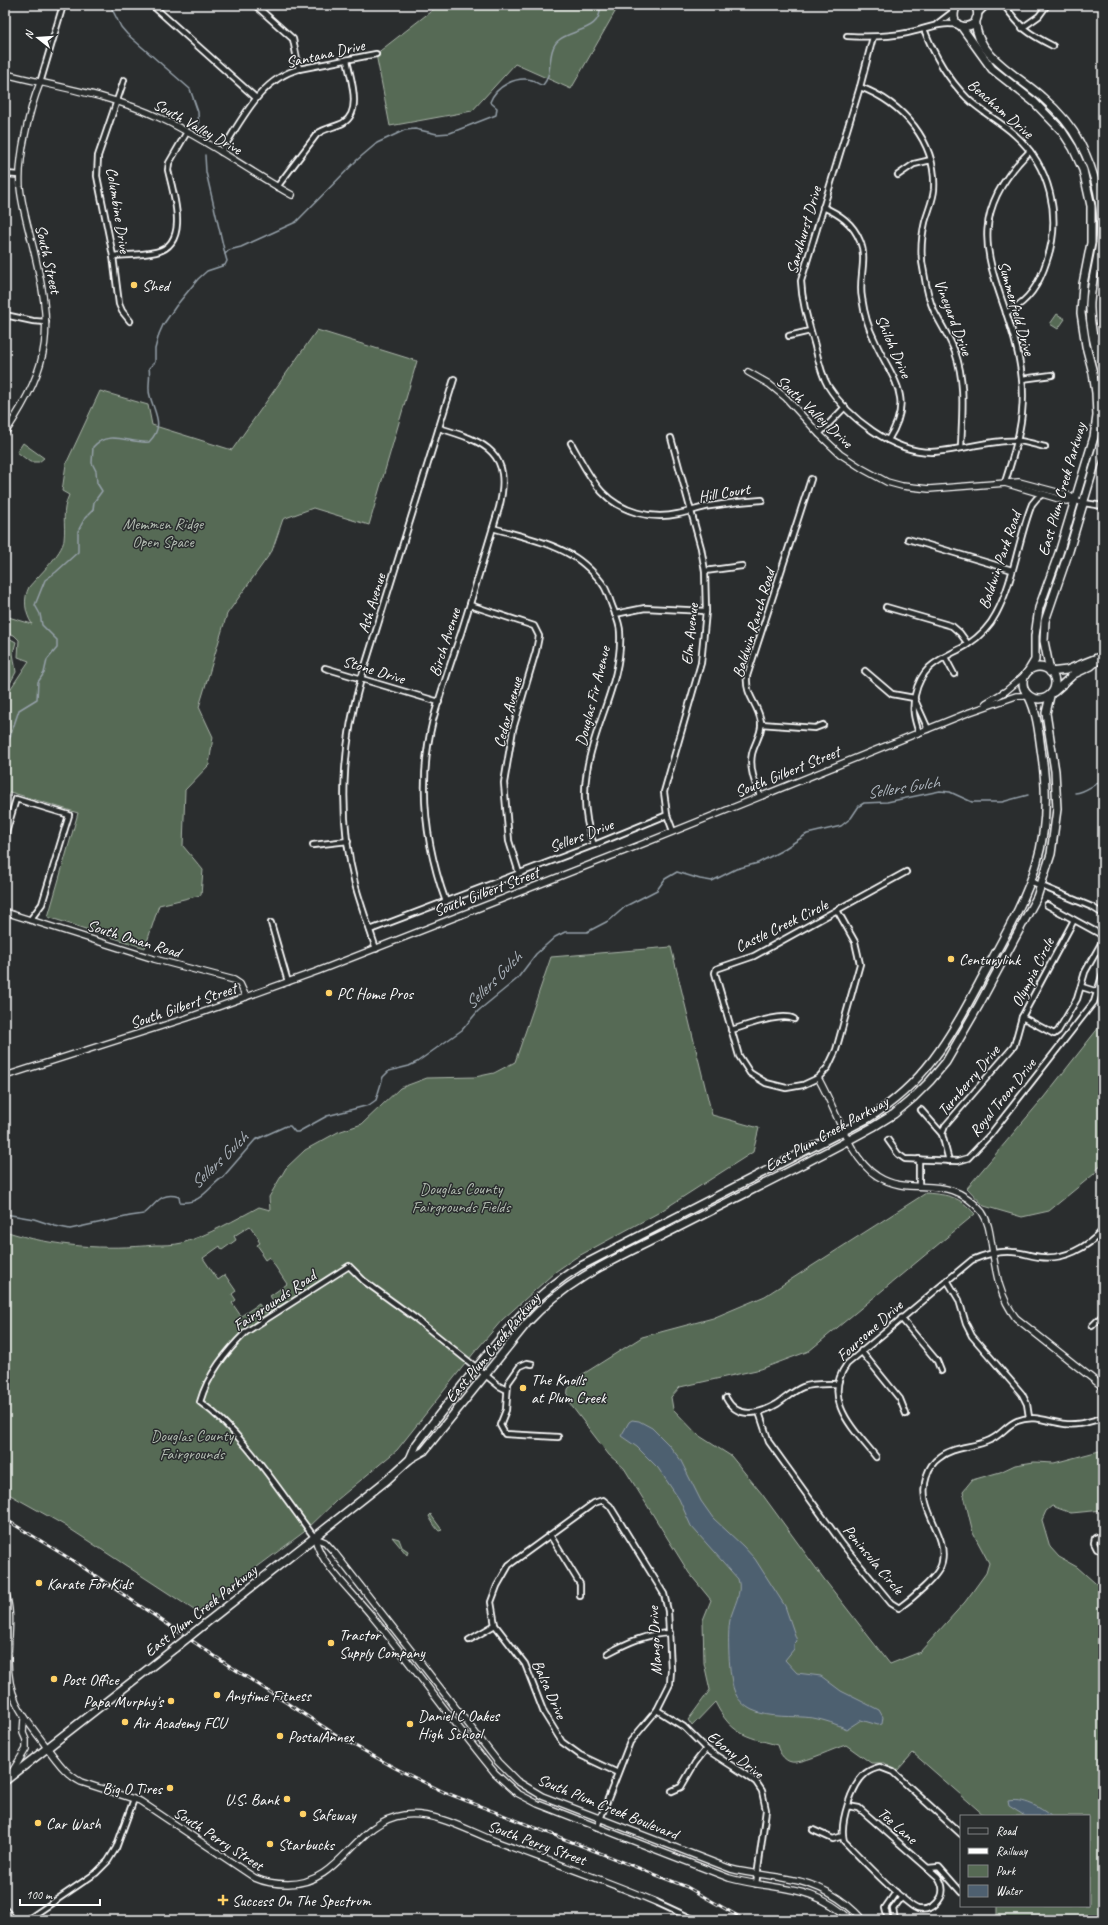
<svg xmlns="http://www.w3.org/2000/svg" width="1108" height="1925" viewBox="0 0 1108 1925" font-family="Caveat,sans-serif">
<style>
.green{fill:#566a54;stroke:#aab4aa;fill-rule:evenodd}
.water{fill:#4e6070;stroke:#95a0a9}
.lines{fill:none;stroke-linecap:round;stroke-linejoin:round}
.stream{stroke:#95a0a9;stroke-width:1.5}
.minor-casing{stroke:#fff;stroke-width:8}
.tertiary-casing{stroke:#fff;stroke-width:8}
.secondary-casing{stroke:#fff;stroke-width:10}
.minor{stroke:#2a2d2e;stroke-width:4.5}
.tertiary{stroke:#2a2d2e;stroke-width:5.5}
.secondary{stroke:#2a2d2e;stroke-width:7}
.rail-casing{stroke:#fff;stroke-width:3}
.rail{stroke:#2a2d2e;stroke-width:1.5;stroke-dasharray:4.5;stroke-linecap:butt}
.secondary-bridge-casing{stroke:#fff;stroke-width:10;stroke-linecap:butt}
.secondary-bridge{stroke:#2a2d2e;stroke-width:7}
.poi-dot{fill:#ffd166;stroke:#2a2d2e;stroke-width:1.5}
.labels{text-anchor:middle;stroke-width:3;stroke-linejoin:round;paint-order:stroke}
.street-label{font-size:16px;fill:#fff;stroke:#2a2d2e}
.poi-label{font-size:16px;fill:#fff;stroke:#2a2d2e;text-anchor:start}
.park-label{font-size:16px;fill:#b3bcb2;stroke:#2a2d2e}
.water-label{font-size:17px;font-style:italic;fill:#afb7bf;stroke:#2a2d2e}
</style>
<rect width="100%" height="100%" fill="#2a2d2e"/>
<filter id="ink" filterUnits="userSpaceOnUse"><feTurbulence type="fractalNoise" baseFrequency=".025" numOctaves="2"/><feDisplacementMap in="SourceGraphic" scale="8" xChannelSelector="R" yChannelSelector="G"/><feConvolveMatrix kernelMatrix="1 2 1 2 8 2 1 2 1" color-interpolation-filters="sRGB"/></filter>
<g filter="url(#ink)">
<g class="green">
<polygon points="439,5 619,5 571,89 515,64 472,111 390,126 376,54"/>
<polygon points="1057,314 1065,319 1058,329 1050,324"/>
<path d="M317,330L417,361L369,525L313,508L283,519L272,551L227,614L199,707L213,737L209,765L185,790L183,846L203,870L201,895L159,905L145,948L48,917L78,813L10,792L5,800V701L9,691L29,661L18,657L19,640L14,635L5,633V616L32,624C25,613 23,599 29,587C38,576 62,554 64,540C66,523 61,512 69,495L62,491L66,464L100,391L148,405L152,425L232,450Z"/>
<polygon points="23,443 44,458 39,462 30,462 17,452"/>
<polygon points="5,636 16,642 13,653 16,672 6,691"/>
<path d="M671,947L712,1115L759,1128L753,1152L658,1213L575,1258L555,1272L502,1320L473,1354L397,1450L337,1500L304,1532L197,1612L64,1525L5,1492V1231C53,1247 105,1250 155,1245C164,1245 174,1245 182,1243C206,1236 237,1219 259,1207L270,1210L269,1197L286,1168L305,1150L338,1132L362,1124L400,1088L427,1078L475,1077L494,1073L515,1062L551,957ZM250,1226L259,1239L258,1240L260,1243L257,1245L262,1252L261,1254L265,1260L269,1257L287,1284L270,1296L276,1305L265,1313L259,1304L241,1316L232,1303L236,1300L232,1294L236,1291L225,1275L218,1280L203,1258L220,1246L222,1250L236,1240L234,1236Z"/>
<polygon points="1103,1022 1103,1161 1094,1174 1049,1211 1022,1217 984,1206 967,1188 1044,1097"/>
<path d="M926,1193C949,1195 959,1196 975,1214L809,1351L761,1369L680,1387L671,1397L673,1409L698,1435L731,1456L762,1494L824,1579L890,1664L920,1652L965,1602L986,1573L989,1563L973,1533L963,1491L972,1480L1000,1472L1015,1465L1034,1462L1054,1463L1103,1450V1510L1071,1513L1052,1506L1046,1511L1042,1520L1050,1547L1059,1557L1077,1567L1103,1590V1920H988L997,1918V1906H1089V1816H985L913,1753L896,1772L885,1763H871L846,1745C832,1749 809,1761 796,1762C786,1764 779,1753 777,1745C744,1736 731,1734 715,1702L692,1726L688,1720L710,1690L704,1663L703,1620L711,1600L689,1573L624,1468L609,1455L567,1400L568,1389L580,1376L642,1337L713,1318L765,1296Z"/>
<path d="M431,1514V1515L442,1530L439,1531C437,1530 430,1519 429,1516Z"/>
<polygon points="392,1537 399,1539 402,1547 408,1551 407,1555"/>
</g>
<g class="water">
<path d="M632,1420L639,1421L652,1428L668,1444L680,1459L701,1501L713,1518L743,1546L755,1559L785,1606L797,1641L794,1644V1649L785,1660L797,1673L821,1676L841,1691L879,1710L883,1717L882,1724L878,1725L861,1720L847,1729C836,1724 825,1720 813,1718C792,1715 771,1719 752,1710C744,1706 737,1699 734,1690C729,1677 727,1634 730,1620C733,1607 743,1592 738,1579L691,1526L679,1499L658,1468L637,1447L621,1436L629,1422Z"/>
<path d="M1008,1801C1024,1798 1039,1807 1051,1816H1025L1009,1806Z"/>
</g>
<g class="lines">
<g class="stream">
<polyline points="110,5 121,27 127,34 190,89 198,112 199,130"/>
<polyline points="205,155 206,172 225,254"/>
<path d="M5,746L9,740L19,710L37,699L38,682L44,673L47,660L57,648V640L42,625L40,614L35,605L45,580L56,572L78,552V531L85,518L93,510L94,502L102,491L97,483L96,471L92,463L93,447C108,429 130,444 149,442C165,426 155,414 150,396C147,388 151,378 149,368L155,362V349L159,334L163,325L176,306L198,279L207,271L225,265L227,261L225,254L229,250L241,247L296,222L357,160L377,143L405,130L415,129L437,134L450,133L496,115L497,108L490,102C496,86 516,76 532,80C536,82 539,85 543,85C554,73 546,50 559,40C572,29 603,31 600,5"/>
<path d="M1075,793C1086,792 1093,784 1103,781"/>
<path d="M5,1214L34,1219L55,1226L70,1229L130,1216L144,1214C156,1205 160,1191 179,1197L180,1202C201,1205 209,1186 223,1177L255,1140L286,1126H290L295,1132H298L327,1116L369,1105L376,1100L383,1077L389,1071L409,1066L417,1062L462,1030L478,1011L517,979L536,954L555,937L565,932H587L610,920L626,906L657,890L665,879L677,872L700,879L712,881L736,869L758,863L781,851L807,834L841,826L851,818L859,806L864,803L887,802L940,791L950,792L972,802H1002L1028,795"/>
</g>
<g class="minor-casing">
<g id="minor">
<polyline points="152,5 256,98"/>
<polyline points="255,5 293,39 299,69"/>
<path d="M1004,5C1022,29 1027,33 1053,46"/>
<polyline points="978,14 987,5"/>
<polyline points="937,24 954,11"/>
<polyline points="1022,28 1039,16 1047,5"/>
<path d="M924,29C934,55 947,78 967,98C981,112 1000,121 1015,135C1050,166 1062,216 1047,260C1039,285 1029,301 1006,313"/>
<path d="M847,36C867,37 888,37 907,33C924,30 940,21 958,25"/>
<path d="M873,37L860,87L801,281C802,304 809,324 815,346C818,359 821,374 828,386C848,418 893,452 931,452C959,451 991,439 1019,441C1027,442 1037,445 1045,447"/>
<polyline points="124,80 98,156 97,176 113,256 119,304 122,311 130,321"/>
<polyline points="40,83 63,5"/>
<path d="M860,87C903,103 937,142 934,190C933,201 928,211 925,222C921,239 920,256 924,273C926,286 929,300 934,311C941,325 950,338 955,352C966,383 962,415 961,448"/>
<path d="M221,152C242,120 260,79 299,69L376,54"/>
<polyline points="5,174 19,175"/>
<polyline points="898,175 914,164 931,160"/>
<path d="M277,187L317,134C325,128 335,127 343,123C363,112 350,77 347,60"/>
<path d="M823,207C839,214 853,223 860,241C868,259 858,280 862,298C864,312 868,327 874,339C891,379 916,396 888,440"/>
<path d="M113,256C127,255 142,255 156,252C191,244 173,193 168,170L169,163L187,132"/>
<polyline points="5,315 33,321 46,322"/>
<polyline points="1093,334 1103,340"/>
<polyline points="789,336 810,331"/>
<polyline points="1095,346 1103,344"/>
<polyline points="1022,379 1052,375"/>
<path d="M439,428C486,442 513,452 499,508C486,550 474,592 461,633C451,662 441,691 433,720C418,781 425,844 446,902"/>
<polyline points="819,434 845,407"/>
<polyline points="671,438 701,548 705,571 706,611 701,663 664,792 667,815 673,831"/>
<path d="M571,443C580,459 589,478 602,492C621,512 651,520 678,514C689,512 699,508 710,506C727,503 744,501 762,500"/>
<path d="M1005,482C1016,448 1026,416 1022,379C1013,287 944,235 1030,151"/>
<polyline points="1084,503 1103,506"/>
<path d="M493,528C519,536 547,541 571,555C582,561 597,575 604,586C607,591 609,597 611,603C614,612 620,622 620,632C623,680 594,724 587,770C583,795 585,822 594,845"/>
<polyline points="908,539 1012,570"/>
<polyline points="705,571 742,566"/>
<polyline points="470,605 534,626 539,636 536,651 513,729 504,783 509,841 519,873"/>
<polyline points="886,607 952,626 960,633 968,644"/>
<polyline points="615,614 645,608 706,611"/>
<polyline points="945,657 954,674"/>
<polyline points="325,668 439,702"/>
<polyline points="865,671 892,694 914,698"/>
<polyline points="914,698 928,729"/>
<polyline points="761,724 815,728 823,725"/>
<path d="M919,733C914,718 912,710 915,695C922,663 943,659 967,645C979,637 990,626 996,614C1014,581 1018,539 1032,504L1037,498L1043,494"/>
<path d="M760,796C755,783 749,768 752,754C754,744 763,732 761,722C758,703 745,696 747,676L811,479"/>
<polyline points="5,836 16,799 69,815 42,904 30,920"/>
<polyline points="313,845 348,841"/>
<polyline points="1032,882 1092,907 1103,914"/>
<polyline points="1047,905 1100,934 1103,939"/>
<polygon points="837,910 855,942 860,964 836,1050 828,1067 818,1078 803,1085 786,1088 766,1083 750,1073 739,1056 715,973 716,969 754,956"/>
<polyline points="837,910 906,872"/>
<polyline points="271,923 288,982"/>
<polyline points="370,930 594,845 667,815"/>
<path d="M376,949C369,927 361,906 355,884C338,817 342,745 361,679L454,379"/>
<polyline points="1082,987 1098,992"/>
<polyline points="1022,1017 1054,1034 1058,1031 1077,999 1085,972 1103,940"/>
<path d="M731,1030C746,1026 781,1012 794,1019"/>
<polyline points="921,1110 942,1134"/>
<polyline points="888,1140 898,1154 905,1159 958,1161 968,1158 990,1135 1094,1002 1103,973"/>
<polyline points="949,1161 942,1134 945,1126 1014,1046 1022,1017 1074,920"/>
<polyline points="919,1186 919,1159"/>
<polyline points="947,1280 959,1300 966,1324 972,1336 1022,1394 1027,1404 1029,1417"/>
<polyline points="901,1318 937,1361 941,1371"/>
<polyline points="1092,1326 1103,1315"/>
<polyline points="861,1351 900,1399 906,1414"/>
<polyline points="532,1364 527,1363 520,1366 508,1383 506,1410 500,1425 505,1434 558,1437"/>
<path d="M726,1398C737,1419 758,1415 777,1404C785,1399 793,1391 803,1387C813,1383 825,1384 837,1384"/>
<path d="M759,1412L769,1442L843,1545L891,1603L899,1608C910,1600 940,1576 942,1562C948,1531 915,1510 927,1475C929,1469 933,1462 939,1458C953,1446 974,1448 990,1440C1000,1436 1007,1425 1017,1421C1034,1414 1048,1422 1065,1424C1078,1426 1090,1421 1103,1418"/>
<path d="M876,1457C854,1429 821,1400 847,1364L972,1260C984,1255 999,1251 1012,1252C1021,1252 1030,1256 1040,1257C1064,1260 1087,1248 1103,1230"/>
<polyline points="550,1535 580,1584 580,1596"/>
<polyline points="1103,1535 1095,1538 1094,1543 1097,1549 1103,1550"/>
<path d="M315,1538C281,1494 245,1434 200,1402C208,1374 226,1352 246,1332L349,1266L364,1281L415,1318L499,1386L507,1390"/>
<polyline points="469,1640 495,1625"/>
<path d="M608,1653C629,1642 646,1634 670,1633"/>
<polyline points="657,1710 684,1727 706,1749 746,1775 756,1782 762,1791 766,1810 756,1884"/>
<polyline points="672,1791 681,1787 695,1763 706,1749"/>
<path d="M848,1806L859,1808L938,1877C942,1883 944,1890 941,1897C936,1906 928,1911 918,1909C906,1906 856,1853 844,1841C839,1823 852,1784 866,1773C870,1770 876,1768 880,1767L893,1772L961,1834"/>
<polyline points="597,1827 630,1742 657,1710 670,1684 671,1670 668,1611 664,1594 610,1506 603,1500 594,1503 509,1565 497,1586 491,1602 495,1625 525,1664 544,1713 562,1742 580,1755 618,1773"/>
<polyline points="813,1830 833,1839 843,1836"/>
<polyline points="928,1868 939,1867 961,1892"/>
<polyline points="656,1902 695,1920"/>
<polyline points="27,1920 96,1873 108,1861 116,1848 134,1799"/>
<polyline points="888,1920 885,1908 896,1892"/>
<polyline points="895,1920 893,1909 902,1897"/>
</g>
</g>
<g class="tertiary-casing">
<g id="tertiary">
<path d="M5,74C57,87 111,95 160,118C206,139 247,170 292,195"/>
<polyline points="748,372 769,384 786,398 819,434 840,454 863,469 887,482 902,486 929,489 1019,482 1068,495 1075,500"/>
<path d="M5,433C53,360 53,330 33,247C28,227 22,207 20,187C18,158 29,110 40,83"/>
<polyline points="1005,483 1066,501 1075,500 1084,503"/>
<polyline points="986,703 1006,691 1026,674"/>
<polyline points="5,912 154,959 234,980 240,984 246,997"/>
<polyline points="5,1076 187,1018 318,971 645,843 970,712 1016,696 1028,696"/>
<path d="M818,1078C835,1106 849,1159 877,1176C913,1199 947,1170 982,1212C989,1222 990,1235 992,1247C996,1273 999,1296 1016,1318L1103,1387"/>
<path d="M315,1538L325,1542L334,1552L498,1762L517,1781L542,1796L731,1869C751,1874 770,1875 789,1879C819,1884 843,1898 863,1920"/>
<path d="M315,1538C320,1564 354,1594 371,1615C414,1667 453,1722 495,1773L517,1793L538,1804L729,1878C776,1891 812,1883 851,1920"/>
<path d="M5,1591C13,1614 8,1636 8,1660C8,1700 23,1715 45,1745C56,1759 65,1774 81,1782L140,1801L255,1878C266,1883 276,1884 288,1884C342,1884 353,1822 404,1815C437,1811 470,1832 500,1843C552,1862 605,1880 656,1902"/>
<polyline points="10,1775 26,1749 26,1740 23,1733 24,1719"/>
</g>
</g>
<g class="secondary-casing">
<g id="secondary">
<path d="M957,5C942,35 989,32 975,5"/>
<path d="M976,19C972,53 1020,77 1042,97C1057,110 1071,125 1080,143C1096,173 1104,209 1100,243C1097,263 1091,283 1090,303C1089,329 1097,353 1103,377"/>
<polyline points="961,26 992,69 1034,102 1062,131 1073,148 1083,170 1091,206 1091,243 1083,284 1081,313 1086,346 1093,373 1096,393 1097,416 1094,437 1059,553 1039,608 1035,636 1035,660 1029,670"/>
<circle cx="1039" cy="683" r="16"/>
<polyline points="1050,671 1044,641 1045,621 1069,551 1103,437"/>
<polyline points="1050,672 1067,670 1097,658"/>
<polyline points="1054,692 1074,674 1091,666 1103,656"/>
<path d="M410,1459L416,1445C436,1418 457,1392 478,1366C509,1327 536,1293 579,1267L867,1119C927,1082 950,1037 982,978C1026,896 1056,852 1042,756C1039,736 1038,715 1029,697"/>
<path d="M206,1623L387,1480L410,1459L424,1451L527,1323C570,1276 620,1257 675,1229C741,1195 808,1163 873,1127L894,1114L913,1098L930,1081L946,1062L979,1005L1037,897L1051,854L1057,809L1055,771L1046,713L1050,696"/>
<polyline points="5,1781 175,1648"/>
<polyline points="5,1911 12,1920"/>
</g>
</g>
<use href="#minor" class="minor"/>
<use href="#tertiary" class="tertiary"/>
<use href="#secondary" class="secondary"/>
<g class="rail-casing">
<polyline id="rail" points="5,1519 72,1560 225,1663 341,1738 395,1768 444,1792 687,1887 745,1920"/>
</g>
<use href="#rail" class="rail"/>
<g class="secondary-bridge-casing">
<polyline id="secondary-bridge" points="175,1648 206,1623"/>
</g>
<use href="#secondary-bridge" class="secondary-bridge"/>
</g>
</g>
<g class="poi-dot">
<circle cx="134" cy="285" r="4"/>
<circle cx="951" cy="959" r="4"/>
<circle cx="329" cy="993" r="4"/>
<circle cx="523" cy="1388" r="4"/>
<circle cx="39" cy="1583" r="4"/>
<circle cx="331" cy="1643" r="4"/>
<circle cx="54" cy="1679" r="4"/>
<circle cx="217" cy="1695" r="4"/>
<circle cx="171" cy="1701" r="4"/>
<circle cx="125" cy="1722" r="4"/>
<circle cx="410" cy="1724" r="4"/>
<circle cx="280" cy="1736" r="4"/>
<circle cx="170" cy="1788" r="4"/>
<circle cx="287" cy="1799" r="4"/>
<circle cx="303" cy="1814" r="4"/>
<circle cx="38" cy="1823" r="4"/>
<circle cx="270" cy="1844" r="4"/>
<path d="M221 1894h4v4h4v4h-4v4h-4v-4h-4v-4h4z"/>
</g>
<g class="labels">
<g class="street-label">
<text transform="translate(325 53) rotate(-13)" y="6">Santana Drive</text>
<text transform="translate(1001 108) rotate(41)" y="6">Beacham Drive</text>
<text transform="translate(198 126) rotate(29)" y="6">South Valley Drive</text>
<text transform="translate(119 210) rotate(81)" y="6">Columbine Drive</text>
<text transform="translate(803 230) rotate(-74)" y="6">Sandhurst Drive</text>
<text transform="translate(49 259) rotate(77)" y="6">South Street</text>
<text transform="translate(1017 308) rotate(74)" y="6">Summerfield Drive</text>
<text transform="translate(954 317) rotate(69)" y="6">Vineyard Drive</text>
<text transform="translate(894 346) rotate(66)" y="6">Shiloh Drive</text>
<text transform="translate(815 411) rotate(43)" y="6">South Valley Drive</text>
<text transform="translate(1061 489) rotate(-74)" y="6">East Plum Creek Parkway</text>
<text transform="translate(724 492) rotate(-9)" y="6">Hill Court</text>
<text transform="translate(999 560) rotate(-71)" y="6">Baldwin Park Road</text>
<text transform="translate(371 603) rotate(-73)" y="6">Ash Avenue</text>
<text transform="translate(753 623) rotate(-73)" y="6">Baldwin Ranch Road</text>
<text transform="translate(689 634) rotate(-84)" y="6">Elm Avenue</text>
<text transform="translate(444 642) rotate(-72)" y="6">Birch Avenue</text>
<text transform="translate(374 669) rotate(17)" y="6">Stone Drive</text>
<text transform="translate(592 696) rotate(-76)" y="6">Douglas Fir Avenue</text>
<text transform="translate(507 712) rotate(-75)" y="6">Cedar Avenue</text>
<text transform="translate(787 771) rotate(-22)" y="6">South Gilbert Street</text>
<text transform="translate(581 835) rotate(-21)" y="6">Sellers Drive</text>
<text transform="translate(486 891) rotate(-21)" y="6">South Gilbert Street</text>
<text transform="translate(781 925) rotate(-26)" y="6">Castle Creek Circle</text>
<text transform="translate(134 938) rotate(17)" y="6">South Oman Road</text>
<text transform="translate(1032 972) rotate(-63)" y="6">Olympia Circle</text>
<text transform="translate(183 1005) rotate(-19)" y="6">South Gilbert Street</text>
<text transform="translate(968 1080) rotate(-50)" y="6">Turnberry Drive</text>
<text transform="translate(1002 1097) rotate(-51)" y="6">Royal Troon Drive</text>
<text transform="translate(826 1133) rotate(-29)" y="6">East Plum Creek Parkway</text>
<text transform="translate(274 1300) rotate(-34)" y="6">Fairgrounds Road</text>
<text transform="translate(869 1330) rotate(-42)" y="6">Foursome Drive</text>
<text transform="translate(492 1347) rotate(-50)" y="6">East Plum Creek Parkway</text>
<text transform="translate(874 1559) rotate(50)" y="6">Peninsula Circle</text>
<text transform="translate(200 1610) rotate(-38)" y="6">East Plum Creek Parkway</text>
<text transform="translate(654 1641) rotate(-93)" y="6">Mango Drive</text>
<text transform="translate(550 1689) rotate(66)" y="6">Balsa Drive</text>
<text transform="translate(736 1754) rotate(38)" y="6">Ebony Drive</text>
<text transform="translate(608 1806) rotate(22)" y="6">South Plum Creek Boulevard</text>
<text transform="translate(898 1825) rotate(41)" y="6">Tee Lane</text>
<text transform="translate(219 1838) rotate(33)" y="6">South Perry Street</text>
<text transform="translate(537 1842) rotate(20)" y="6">South Perry Street</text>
</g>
<g class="poi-label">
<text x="142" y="291">Shed</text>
<text x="959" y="965">Centurylink</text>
<text x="337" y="999">PC Home Pros</text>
<text x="531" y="1385">The Knolls<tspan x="531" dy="18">at Plum Creek</tspan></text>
<text x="47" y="1589">Karate For Kids</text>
<text x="339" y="1640">Tractor<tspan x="339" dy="18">Supply Company</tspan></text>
<text x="62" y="1685">Post Office</text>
<text x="225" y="1701">Anytime Fitness</text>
<text x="163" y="1707" text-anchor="end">Papa Murphy's</text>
<text x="418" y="1721">Daniel C Oakes<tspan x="418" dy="18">High School</tspan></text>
<text x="133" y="1728">Air Academy FCU</text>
<text x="288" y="1742">PostalAnnex</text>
<text x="162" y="1794" text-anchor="end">Big O Tires</text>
<text x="279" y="1805" text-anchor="end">U.S. Bank</text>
<text x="311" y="1820">Safeway</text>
<text x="46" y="1829">Car Wash</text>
<text x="278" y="1850">Starbucks</text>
<text x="232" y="1906">Success On The Spectrum</text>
</g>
<g class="park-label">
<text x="163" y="529">Memmen Ridge<tspan x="163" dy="18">Open Space</tspan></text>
<text x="461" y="1194">Douglas County<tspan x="461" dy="18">Fairgrounds Fields</tspan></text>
<text x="192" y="1441">Douglas County<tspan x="192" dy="18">Fairgrounds</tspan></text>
</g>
<g class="water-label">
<text transform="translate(903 787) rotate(-9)" y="6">Sellers Gulch</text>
<text transform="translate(493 980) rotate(-45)" y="6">Sellers Gulch</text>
<text transform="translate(219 1160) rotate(-44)" y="6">Sellers Gulch</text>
</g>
</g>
<rect width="1108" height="1925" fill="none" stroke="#2a2d2e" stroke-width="20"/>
<rect x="10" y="10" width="1088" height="1905" fill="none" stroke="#fff" stroke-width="1.5" filter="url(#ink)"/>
<rect x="960" y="1815" width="130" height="92" fill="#2a2d2e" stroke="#7f8182"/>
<rect x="968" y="1828" width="20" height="6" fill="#2a2d2e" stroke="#7f8182"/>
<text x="996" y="1835" font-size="12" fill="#ffffff">Road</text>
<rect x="968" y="1848" width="20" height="6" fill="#ffffff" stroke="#7f8182"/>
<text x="996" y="1855" font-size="12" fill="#ffffff">Railway</text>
<rect x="968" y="1865" width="20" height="12" fill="#566a54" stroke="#7f8182"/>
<text x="996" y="1875" font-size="12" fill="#ffffff">Park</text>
<rect x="968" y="1885" width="20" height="12" fill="#4e6070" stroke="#7f8182"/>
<text x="996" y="1895" font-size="12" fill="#ffffff">Water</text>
<g transform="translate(38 38) rotate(287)" stroke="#2a2d2e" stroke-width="3" paint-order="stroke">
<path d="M0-3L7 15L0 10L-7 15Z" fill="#ffffff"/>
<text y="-6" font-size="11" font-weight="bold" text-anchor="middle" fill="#ffffff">N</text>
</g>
<path d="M20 1899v6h80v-6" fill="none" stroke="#ffffff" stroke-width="2"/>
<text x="26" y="1899" font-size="12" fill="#ffffff" stroke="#2a2d2e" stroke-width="3" paint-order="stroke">100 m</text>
</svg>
